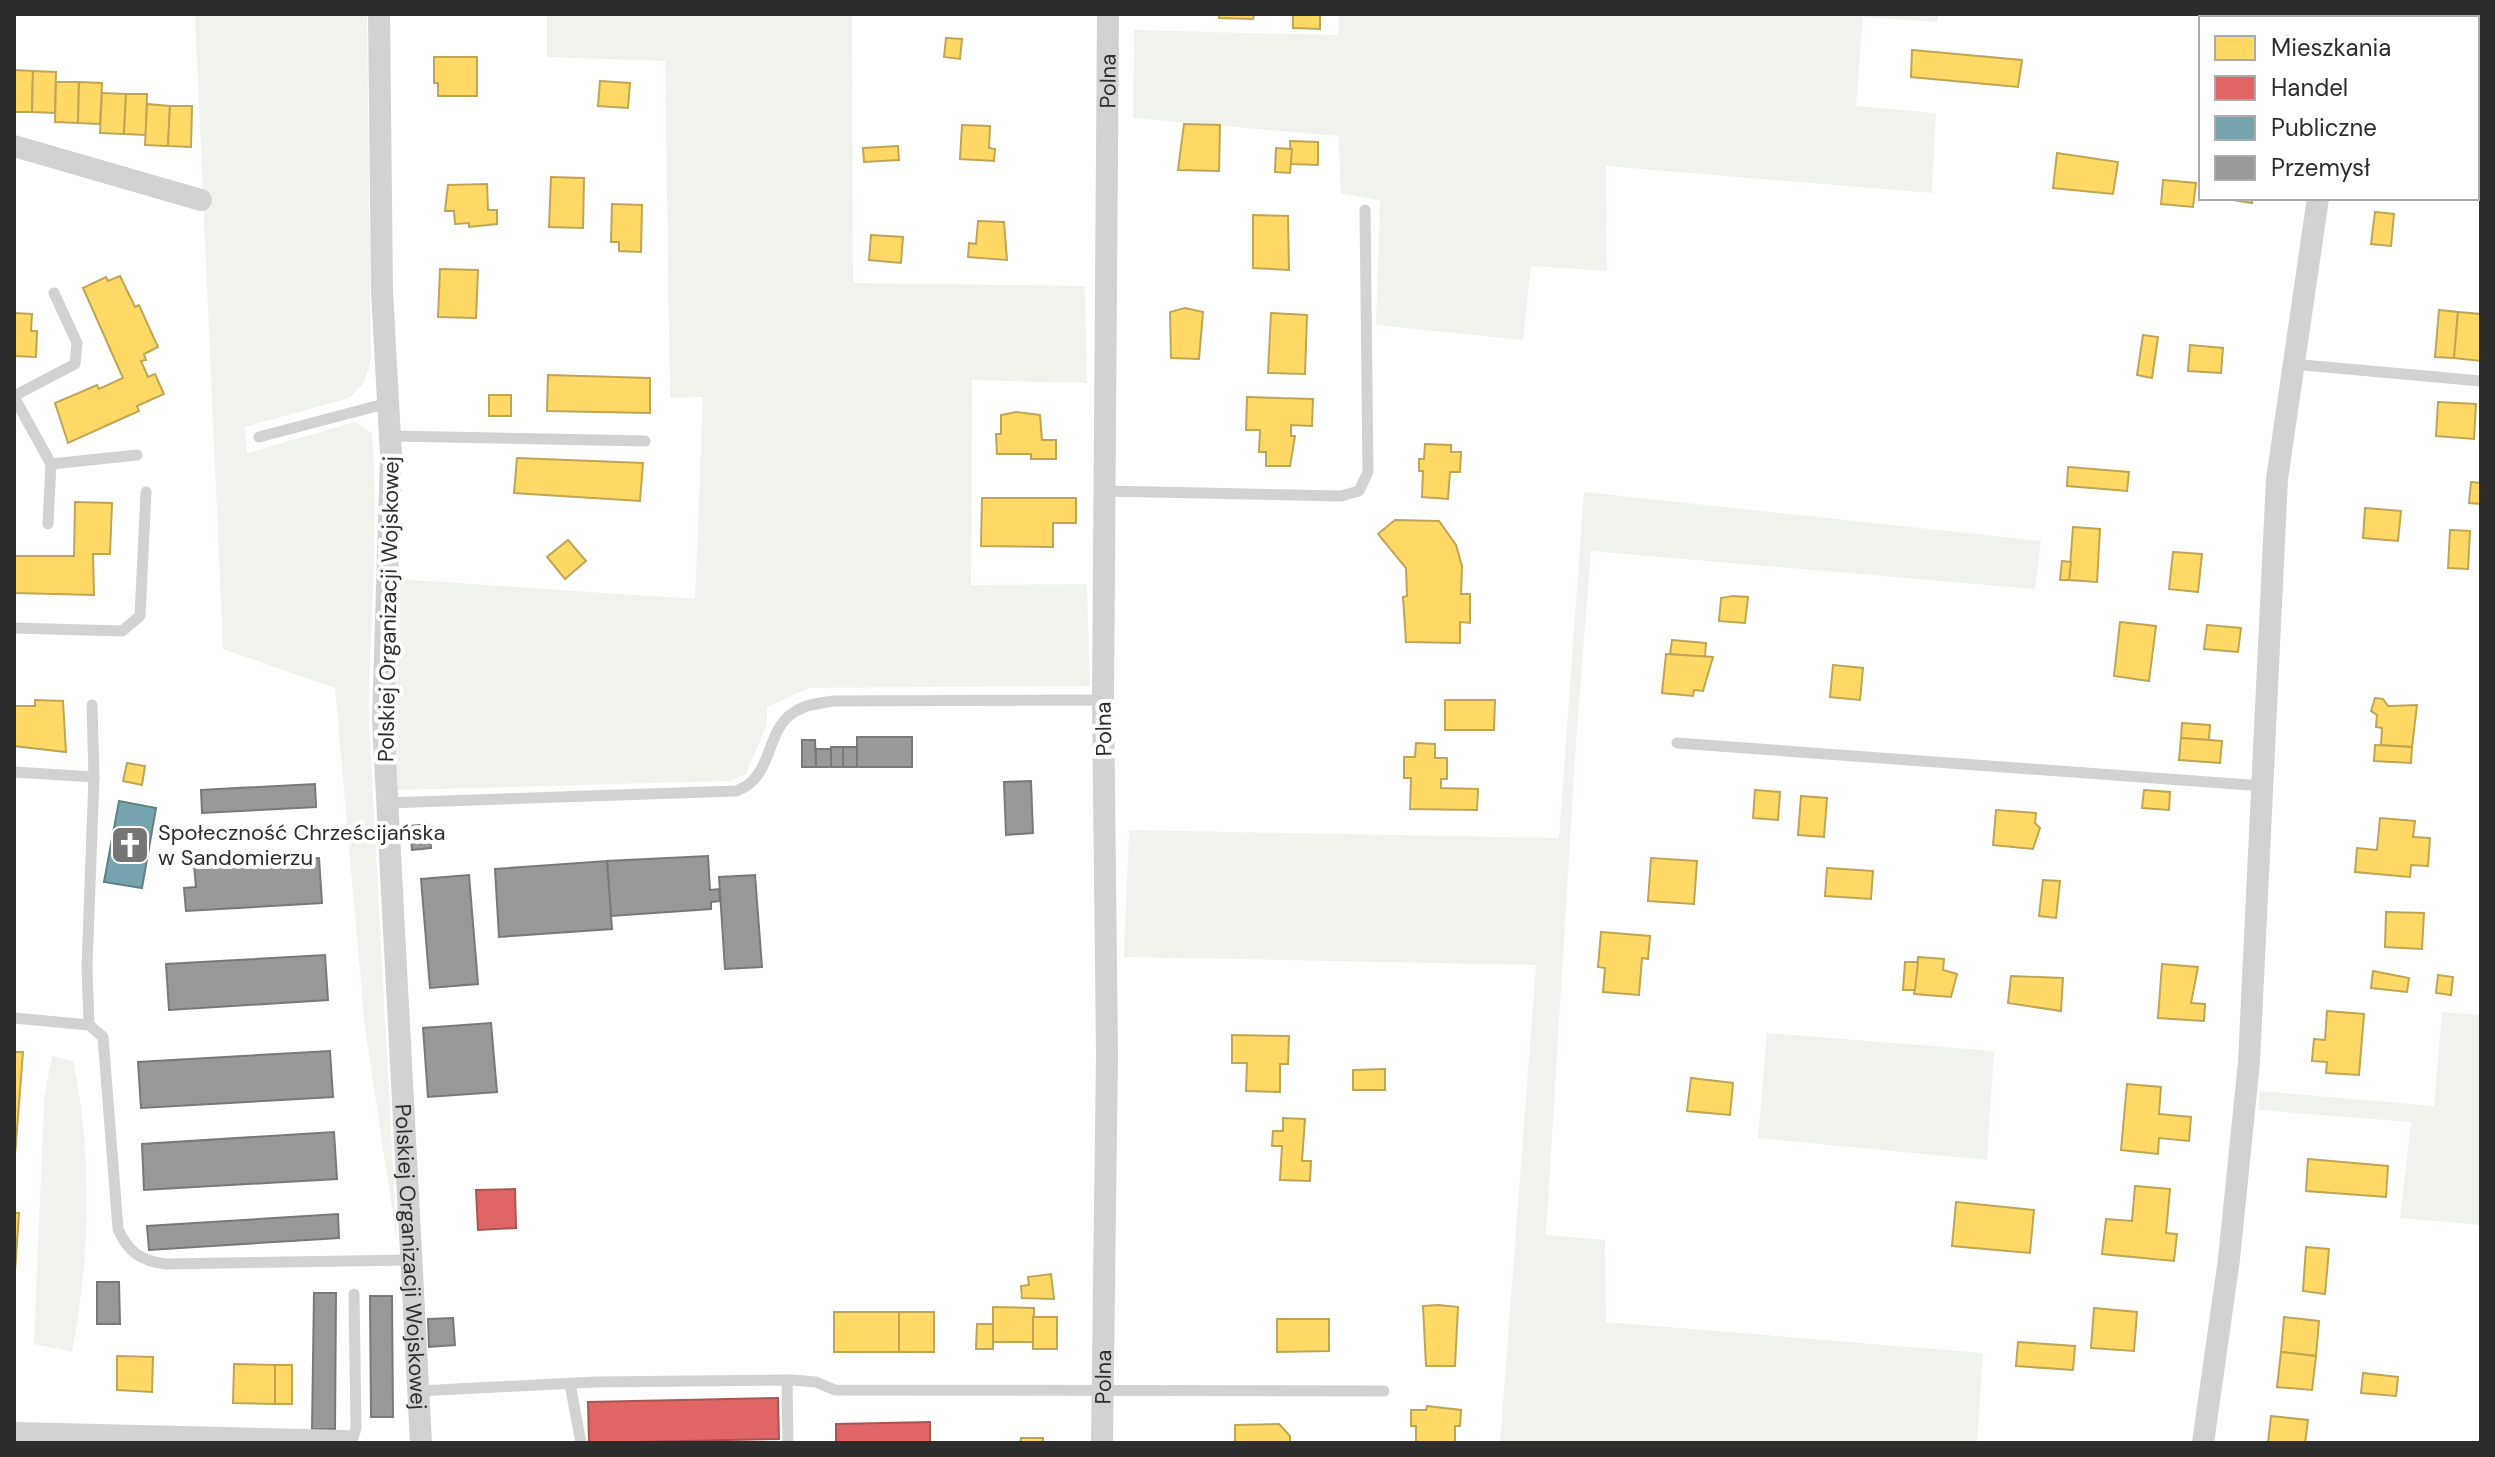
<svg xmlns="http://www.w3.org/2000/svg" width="2495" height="1457" viewBox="0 0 2495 1457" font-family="'DM Sans',sans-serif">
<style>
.green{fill:#f0f3ec}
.homes{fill:#ffd966;stroke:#c0a555;stroke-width:2}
.shops{fill:#e06666;stroke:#a55;stroke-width:2}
.public{fill:#76a5af;stroke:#608188;stroke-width:2}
.industry{fill:#999;stroke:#797979;stroke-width:2}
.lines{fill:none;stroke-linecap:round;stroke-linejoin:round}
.service{stroke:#d2d2d2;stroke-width:11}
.minor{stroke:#d2d2d2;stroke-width:22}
.labels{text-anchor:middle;stroke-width:8;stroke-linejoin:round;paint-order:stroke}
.street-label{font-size:22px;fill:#2d2d2d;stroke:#fff}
.poi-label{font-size:22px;fill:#2d2d2d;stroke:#fff;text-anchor:start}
</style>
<rect width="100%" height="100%" fill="#fff"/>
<g class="green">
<path d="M195,14H367L371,359L364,383L349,398L245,427L247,453L355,422L372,433C380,529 369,626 369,723L397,1241L365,1028L335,688L223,649Z"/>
<polygon points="547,14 852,14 853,283 1085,286 1087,383 972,380 971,585 1087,584 1090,686 809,688 767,707 767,724 746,774 729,781 397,790 390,701 398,579 695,599 703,397 670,398 665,61 547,57"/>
<polygon points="1339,14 1938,14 1937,22 1863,17 1856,106 1936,113 1932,193 1606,166 1607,271 1531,266 1523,340 1376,325 1380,201 1341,193 1338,136 1133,118 1134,30 1338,35"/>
<polygon points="1584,492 2041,541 2035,589 1591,551 1577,727 1546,1235 1605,1240 1606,1322 1983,1353 1977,1443 1500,1443 1536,965 1124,957 1129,830 1559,838"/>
<polygon points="2442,1012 2481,1015 2481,1225 2400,1218 2411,1122 2259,1110 2260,1091 2434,1106"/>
<polygon points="1767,1033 1994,1051 1987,1160 1758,1138"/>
<path d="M52,1056L73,1061C93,1156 90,1258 72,1352L34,1344L44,1101Z"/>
</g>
<g class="homes">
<polygon points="1219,14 1254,14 1253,19 1219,18"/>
<polygon points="1293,14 1320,14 1320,29 1293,28"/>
<polygon points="946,38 962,39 960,59 944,57"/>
<polygon points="1912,50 2022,60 2018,87 1911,77"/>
<polygon points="434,57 477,57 477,96 438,96 438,83 434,83"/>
<polygon points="14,70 33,71 32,112 14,112"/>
<polygon points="33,71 56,72 55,113 32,112"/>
<polygon points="600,81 630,83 628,108 598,106"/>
<polygon points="56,82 79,82 78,123 55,122"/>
<polygon points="79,82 102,83 100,124 78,123"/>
<polygon points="102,93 126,94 124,134 100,133"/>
<polygon points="126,94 147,94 146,135 124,134"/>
<polygon points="147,104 170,106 168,146 145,145"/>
<polygon points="170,106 192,106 191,147 168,146"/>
<polygon points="2479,114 2481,115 2481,163 2477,162"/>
<polygon points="1184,124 1220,125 1219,171 1178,170"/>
<polygon points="962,125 990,126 989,148 995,149 994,161 960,159"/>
<polygon points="1290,141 1318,142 1318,165 1291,164"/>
<polygon points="898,146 899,160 864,162 863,148"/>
<polygon points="1276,148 1292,149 1290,173 1275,172"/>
<polygon points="2057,153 2118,162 2113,194 2053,188"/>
<polygon points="551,177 584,178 583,228 549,227"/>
<polygon points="2163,180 2196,183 2193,207 2161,204"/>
<polygon points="487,184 488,210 497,210 497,224 469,227 469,223 455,224 454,211 445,211 448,185"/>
<polygon points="2220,198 2252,198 2252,203"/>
<polygon points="612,204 642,205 641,252 619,251 619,242 611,242"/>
<polygon points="2375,212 2394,214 2391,246 2371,244"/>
<polygon points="1253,215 1288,216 1289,270 1253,268"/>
<polygon points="978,221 1004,222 1007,260 968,257 969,243 976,244"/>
<polygon points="871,235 903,237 901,263 869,260"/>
<polygon points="440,269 478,270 476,318 438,317"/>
<polygon points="120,276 135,307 139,305 158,347 144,354 146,360 141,361 148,377 155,374 164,394 137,406 139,411 68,443 55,403 97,385 99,389 123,378 83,288 106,277 108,281"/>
<polygon points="1185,308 1203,312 1199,359 1171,358 1170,312"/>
<polygon points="2439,310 2458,312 2454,358 2435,357"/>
<polygon points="2458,312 2481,314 2481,361 2454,358"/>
<polygon points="14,313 32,314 31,331 37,331 36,357 14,356"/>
<polygon points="1271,313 1307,315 1305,374 1268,373"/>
<polygon points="2143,335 2158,337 2152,378 2137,375"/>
<polygon points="2190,345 2223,348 2221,373 2188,371"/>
<polygon points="548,375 650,378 650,413 547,411"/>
<rect x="489" y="395" width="22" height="21"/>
<polygon points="1247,397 1313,399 1312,426 1291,425 1291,436 1295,436 1290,466 1266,466 1266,452 1259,452 1260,430 1246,430"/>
<polygon points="2438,402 2476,404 2474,439 2436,436"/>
<polygon points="1016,412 1040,415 1042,440 1056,440 1056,459 1031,459 1031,454 997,454 996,434 1001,434 1001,415"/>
<polygon points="1425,444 1451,445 1451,452 1461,452 1460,472 1450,472 1448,499 1422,497 1423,471 1419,471 1419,459 1424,459"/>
<polygon points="517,458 643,463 640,501 514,493"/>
<polygon points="2068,467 2129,472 2127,491 2067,486"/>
<polygon points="2471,482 2481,483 2481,504 2469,503"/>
<polygon points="982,498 1076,498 1076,523 1053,523 1053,547 981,546"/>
<polygon points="75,502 112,503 110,554 93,554 94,595 14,593 14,556 74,556"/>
<polygon points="2365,508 2401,511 2398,541 2363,538"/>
<polygon points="1395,520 1439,521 1456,545 1462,566 1461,594 1470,594 1470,623 1460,622 1460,643 1406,642 1403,597 1407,596 1406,568 1378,534"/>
<polygon points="2073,527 2100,529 2097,582 2069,580"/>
<polygon points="2450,530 2470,531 2468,569 2448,568"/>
<polygon points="568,540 586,561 565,579 547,557"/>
<polygon points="2173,552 2202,554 2198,592 2169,589"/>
<polygon points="2062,561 2071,562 2069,580 2060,580"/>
<polygon points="1733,596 1748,597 1745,623 1719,621 1721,598"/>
<polygon points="2120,622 2156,626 2149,681 2114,676"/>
<polygon points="2207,625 2241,628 2238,652 2204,649"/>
<polygon points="1672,640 1706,643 1705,657 1670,654"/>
<polygon points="1666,654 1713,657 1703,691 1694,690 1693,696 1662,693"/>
<polygon points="1833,665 1863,668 1860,700 1830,697"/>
<polygon points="2375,698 2383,699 2388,706 2417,705 2412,747 2381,745 2382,728 2376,727 2377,715 2371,711"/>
<polygon points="35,700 63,701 66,752 14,746 14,706 35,706"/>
<polygon points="1445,700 1495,700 1494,730 1445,730"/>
<polygon points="2182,723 2210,725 2209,740 2181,738"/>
<polygon points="2181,738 2222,741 2220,763 2179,760"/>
<polygon points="1416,743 1435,744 1435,758 1447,758 1447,779 1441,779 1441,788 1478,789 1477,810 1410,809 1411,778 1404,778 1404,757 1415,757"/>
<polygon points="2375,745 2412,747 2411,763 2374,761"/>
<polygon points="127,763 145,766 142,785 123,781"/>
<polygon points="1755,790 1780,792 1778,820 1753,818"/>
<polygon points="2144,790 2170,792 2169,810 2142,808"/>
<polygon points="1801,796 1827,798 1824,837 1798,835"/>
<polygon points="1996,810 2036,813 2035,823 2040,828 2033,849 1993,845"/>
<polygon points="2380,818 2415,821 2413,837 2430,838 2428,866 2411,865 2410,877 2355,872 2357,848 2377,850"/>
<polygon points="1651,858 1697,861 1694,904 1648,901"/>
<polygon points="1827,868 1873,871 1871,899 1825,896"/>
<polygon points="2043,880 2060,881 2056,918 2039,916"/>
<polygon points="2386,912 2424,913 2422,949 2385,947"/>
<polygon points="1601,932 1650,936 1648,959 1642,958 1639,995 1603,992 1605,968 1598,967"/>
<polygon points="1918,957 1944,959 1943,970 1957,974 1951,997 1914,994"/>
<polygon points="1905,962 1918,962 1915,990 1903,990"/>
<polygon points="2162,964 2198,967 2191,1003 2205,1004 2204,1021 2158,1018"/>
<polygon points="2373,971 2409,978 2407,992 2371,988"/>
<polygon points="2438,975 2453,977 2451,995 2436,993"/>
<polygon points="2011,976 2063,978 2061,1011 2008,1003"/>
<polygon points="2327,1011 2364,1014 2359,1075 2326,1073 2327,1062 2312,1061 2314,1039 2325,1040"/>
<polygon points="1232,1035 1289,1036 1288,1064 1280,1064 1280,1092 1246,1091 1247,1063 1232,1063"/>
<polygon points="14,1052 23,1052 14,1168"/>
<polygon points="1385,1069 1385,1090 1353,1090 1353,1070"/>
<polygon points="1691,1078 1733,1083 1730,1115 1687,1111"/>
<polygon points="2127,1084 2161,1087 2159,1114 2191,1117 2189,1141 2159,1138 2158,1154 2121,1150"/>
<polygon points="1283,1118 1305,1119 1302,1161 1311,1161 1310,1181 1280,1180 1282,1146 1272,1146 1273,1131 1283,1131"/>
<polygon points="2308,1159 2388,1166 2386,1197 2306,1191"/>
<polygon points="2135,1186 2170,1189 2166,1233 2177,1234 2174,1261 2102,1254 2106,1219 2132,1221"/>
<polygon points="1956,1202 2034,1210 2030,1253 1952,1246"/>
<polygon points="14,1213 19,1213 14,1286"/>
<polygon points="2306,1247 2329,1249 2325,1294 2303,1291"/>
<polygon points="1051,1274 1054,1299 1022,1298 1021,1286 1029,1285 1028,1277"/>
<polygon points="1438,1305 1458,1307 1455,1366 1426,1366 1423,1306"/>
<polygon points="993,1307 1034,1308 1033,1342 993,1342"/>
<polygon points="2094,1308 2137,1312 2134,1351 2091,1348"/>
<rect x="834" y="1312" width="65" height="40"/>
<rect x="899" y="1312" width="35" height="40"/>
<rect x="1033" y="1317" width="24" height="32"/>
<polygon points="2284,1317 2319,1321 2316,1356 2281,1352"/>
<polygon points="1277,1319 1329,1319 1329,1351 1277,1352"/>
<polygon points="977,1324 993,1324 993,1349 976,1349"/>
<polygon points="2018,1342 2075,1346 2073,1370 2016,1366"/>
<polygon points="2281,1352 2316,1356 2312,1390 2277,1387"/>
<polygon points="117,1356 153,1357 152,1392 117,1390"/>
<polygon points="234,1364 275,1365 275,1404 233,1403"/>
<rect x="275" y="1365" width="17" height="39"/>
<polygon points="2363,1373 2398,1377 2396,1396 2361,1393"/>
<polygon points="1427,1406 1461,1410 1460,1426 1455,1426 1455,1442 1460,1443 1411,1443 1416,1442 1416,1426 1411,1426 1411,1410 1426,1410"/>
<polygon points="2271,1416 2308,1420 2305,1443 2268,1443"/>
<polygon points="1279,1424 1290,1436 1290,1443 1235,1443 1235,1425"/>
<polygon points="1021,1438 1043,1438 1043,1443 1020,1443"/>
</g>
<g class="shops">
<polygon points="515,1189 516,1228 478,1230 476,1190"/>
<polygon points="778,1398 779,1439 589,1443 588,1402"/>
<polygon points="930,1422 930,1443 836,1443 836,1424"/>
</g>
<polygon class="public" points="119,801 156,808 142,888 104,882"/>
<g class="industry">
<rect x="857" y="737" width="55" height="30"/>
<polygon points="802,740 815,740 816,767 802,767"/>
<rect x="831" y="747" width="12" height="20"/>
<rect x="843" y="747" width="14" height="20"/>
<rect x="816" y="749" width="15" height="18"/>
<polygon points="1031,781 1033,833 1006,835 1004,782"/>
<polygon points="315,784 316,807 202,813 201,790"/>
<polygon points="429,824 431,848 412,850 410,826"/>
<polygon points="708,856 710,890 719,889 720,901 711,902 711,909 611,916 607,861"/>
<polygon points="319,858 322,903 186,911 184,888 196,887 194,865"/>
<polygon points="607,861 612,929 499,937 495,869"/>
<polygon points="469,875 478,984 430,988 421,879"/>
<polygon points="755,875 762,967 725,969 719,877"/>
<polygon points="325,955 328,1000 169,1010 166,964"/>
<polygon points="491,1023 497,1092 428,1097 423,1028"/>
<polygon points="330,1051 333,1097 141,1108 138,1062"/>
<polygon points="334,1132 337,1179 144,1190 142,1144"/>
<polygon points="338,1214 339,1238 149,1250 147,1226"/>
<polygon points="97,1282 119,1282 120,1324 97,1324"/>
<polygon points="314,1293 336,1293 335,1429 312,1429"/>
<polygon points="370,1296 392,1296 393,1417 371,1417"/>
<polygon points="453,1318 455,1345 429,1347 428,1319"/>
</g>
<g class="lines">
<g class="service">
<polyline points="2477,38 2481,38"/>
<polyline points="2292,364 2481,381"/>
<polyline points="14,396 75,364 77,343 54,293"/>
<polyline points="14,397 51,464 137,455"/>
<polyline points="390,436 645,441"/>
<polyline points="259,437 388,403"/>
<polyline points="1104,491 1341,496 1359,491 1368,472 1365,210"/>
<polyline points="48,524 51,464"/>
<polyline points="14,628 122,631 140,616 146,492"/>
<polyline points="92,705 94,777"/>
<polyline points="1677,743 2263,786"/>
<polyline points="14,772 94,777 87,967 89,1025"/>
<path d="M387,803L736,791C775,778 764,728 796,711C807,704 821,703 833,701L1103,700"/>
<path d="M14,1018L89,1025L103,1037L118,1229C128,1252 141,1261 166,1264L410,1260"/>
<polyline points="787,1380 788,1443"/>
<polyline points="570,1384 581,1443"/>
<polyline points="418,1391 595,1382 792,1380 816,1382 835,1390 1384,1391"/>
<polyline points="346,1441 353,1438 356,1428 354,1294"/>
</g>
<g class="minor">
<path id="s1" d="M379,14L382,292L391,455L383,721L421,1443"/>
<polyline points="2330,14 2331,18"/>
<polyline points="14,146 201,200"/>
<polyline points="14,1433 346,1441"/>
<path id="s2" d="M1102,1443L1107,1054L1103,700L1108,14"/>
<polyline points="2203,1443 2229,1259 2249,1062 2277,479 2318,198"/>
</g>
</g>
<defs>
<g id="church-square" transform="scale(2)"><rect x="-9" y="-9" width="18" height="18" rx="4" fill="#767676" stroke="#fff"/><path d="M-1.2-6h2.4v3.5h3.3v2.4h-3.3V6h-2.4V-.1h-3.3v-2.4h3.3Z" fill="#fff"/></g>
</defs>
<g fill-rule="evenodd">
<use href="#church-square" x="130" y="845"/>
</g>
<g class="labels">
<g class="street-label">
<text dy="8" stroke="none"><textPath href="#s2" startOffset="1362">Polna</textPath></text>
<text transform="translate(388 609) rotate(-89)" y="8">Polskiej Organizacji Wojskowej</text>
<text transform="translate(1103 729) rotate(-91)" y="8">Polna</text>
<text dy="8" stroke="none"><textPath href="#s1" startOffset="1244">Polskiej Organizacji Wojskowej</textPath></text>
<text dy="8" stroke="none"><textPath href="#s2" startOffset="66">Polna</textPath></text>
</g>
<g class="poi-label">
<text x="158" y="840">Społeczność Chrześcijańska<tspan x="158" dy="25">w Sandomierzu</tspan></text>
</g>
</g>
<rect width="2495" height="1457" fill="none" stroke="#2d2d2d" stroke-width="32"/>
<rect x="2199" y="16" width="280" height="184" fill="#ffffff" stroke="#ababab" stroke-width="2"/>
<rect x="2215" y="36" width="40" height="24" fill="#ffd966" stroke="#ababab" stroke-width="2"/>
<text x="2271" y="56" font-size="24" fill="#2d2d2d">Mieszkania</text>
<rect x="2215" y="76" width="40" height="24" fill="#e06666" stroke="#ababab" stroke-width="2"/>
<text x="2271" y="96" font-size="24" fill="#2d2d2d">Handel</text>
<rect x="2215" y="116" width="40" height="24" fill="#76a5af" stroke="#ababab" stroke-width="2"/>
<text x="2271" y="136" font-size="24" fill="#2d2d2d">Publiczne</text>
<rect x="2215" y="156" width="40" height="24" fill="#999999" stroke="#ababab" stroke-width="2"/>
<text x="2271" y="176" font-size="24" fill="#2d2d2d">Przemysł</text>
</svg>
